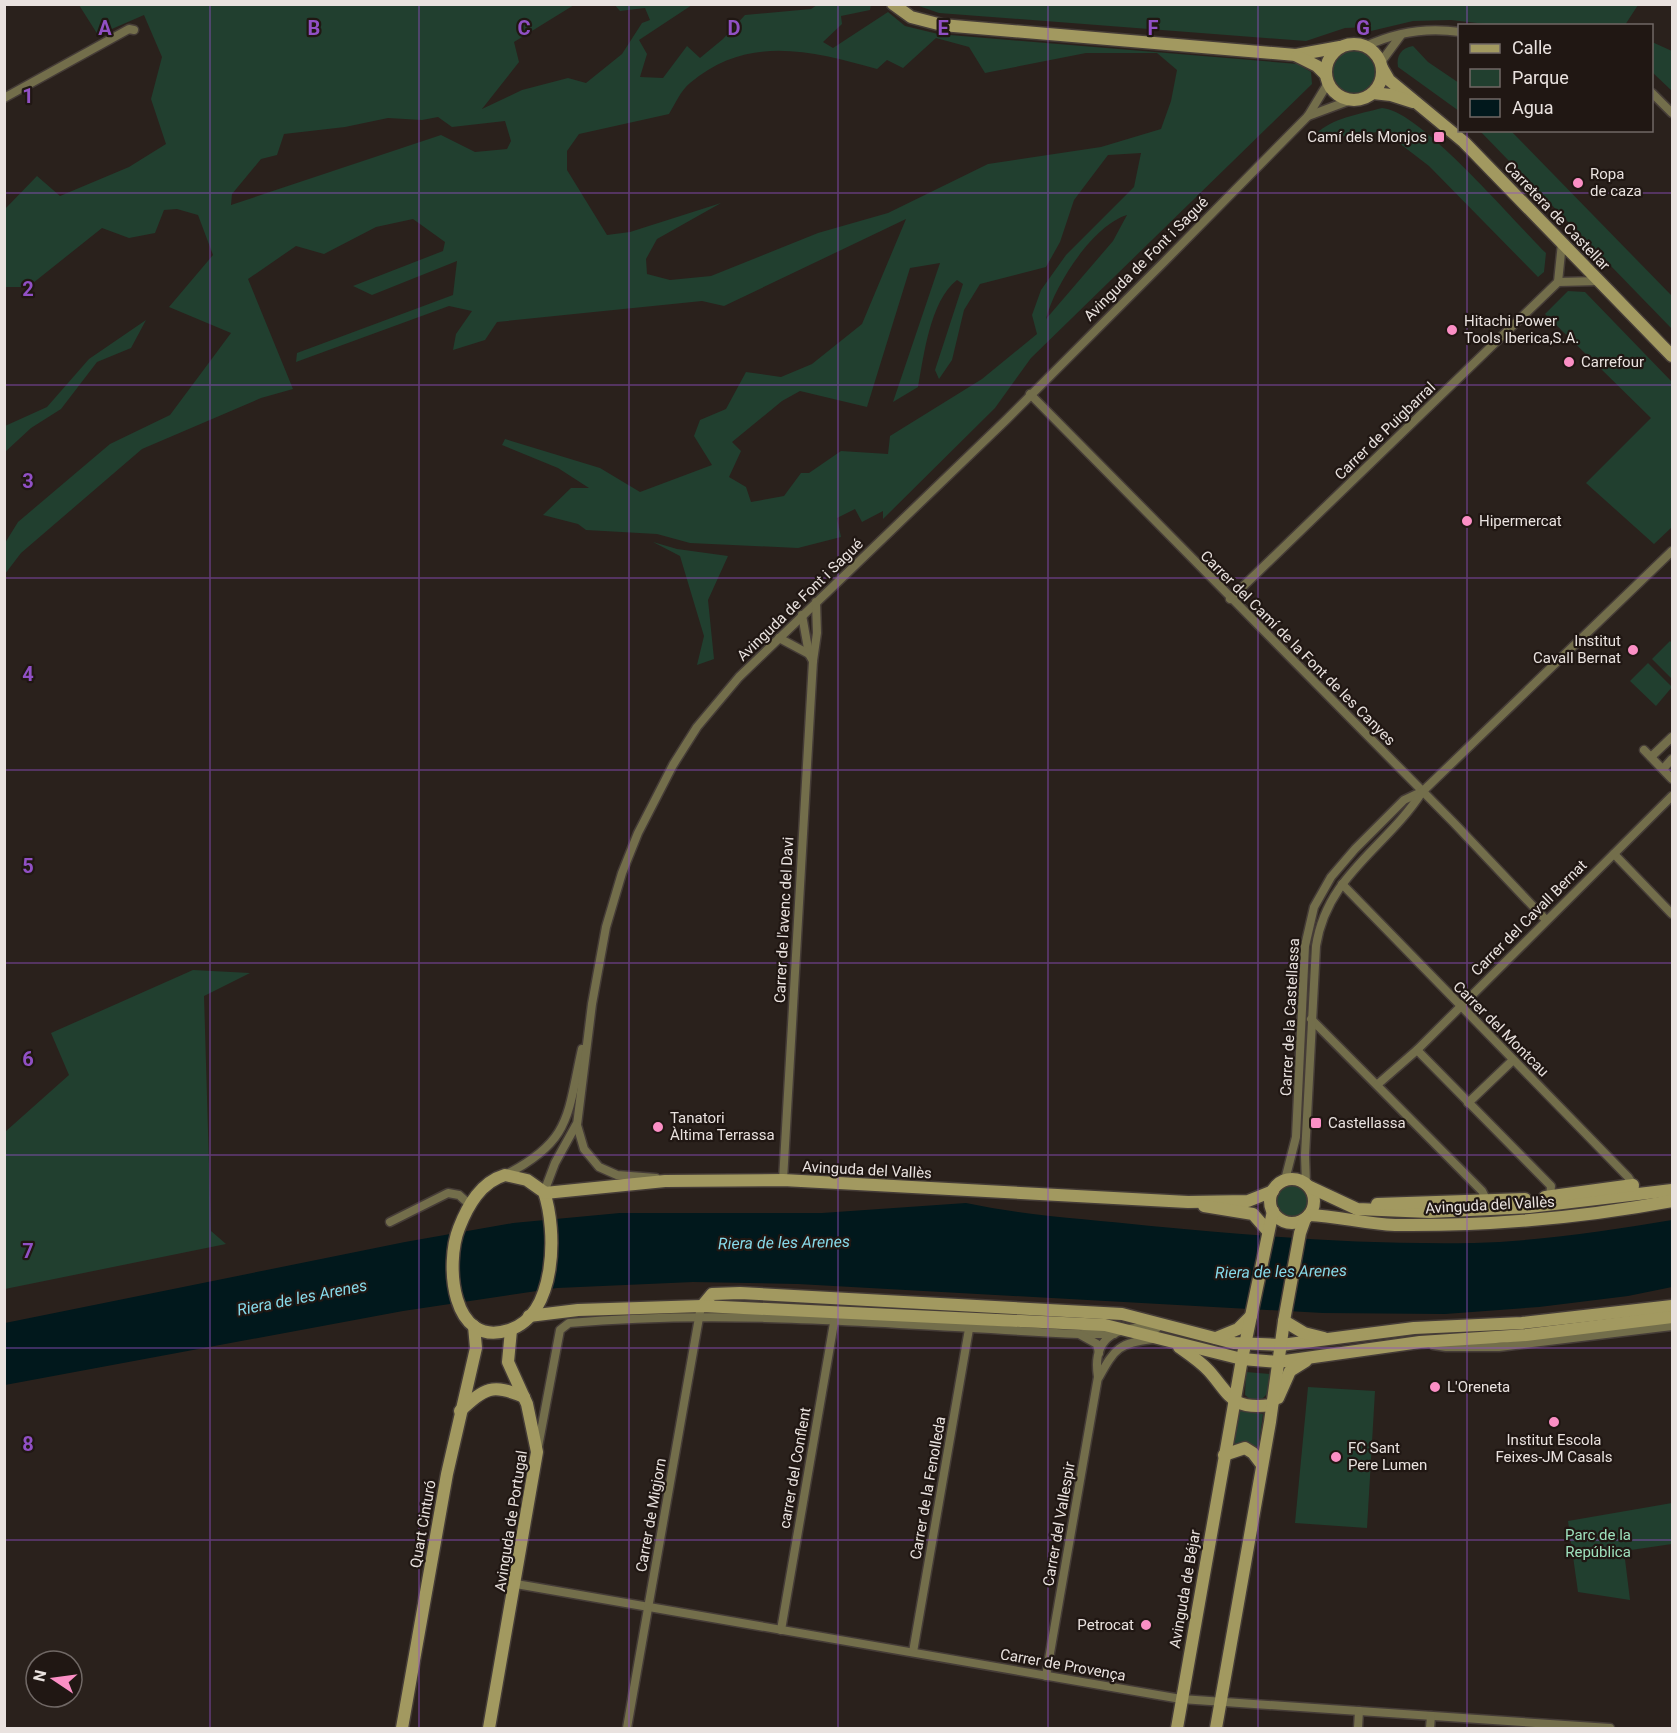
<svg xmlns="http://www.w3.org/2000/svg" width="1677" height="1733" viewBox="0 0 1677 1733" font-family="Roboto,sans-serif">
<style>
.green{fill:#213f2f;fill-rule:evenodd}
.water{fill:#01181c}
.lines{fill:none;stroke-linecap:round;stroke-linejoin:round}
.street-casing{stroke:#453c37;stroke-width:11}
.secondary-casing{stroke:#453c37;stroke-width:15}
.street{stroke:#736e4b;stroke-width:8}
.secondary{stroke:#a29960;stroke-width:12}
.grid{fill:none;stroke:#9150c5;stroke-width:1.5;stroke-opacity:0.55}
.poi-dot{fill:#fb8fc5;stroke:#201713;stroke-width:2}
.labels{text-anchor:middle;stroke-width:4.5;stroke-linejoin:round;paint-order:stroke}
.poi-label{font-size:15px;fill:#e9e2df;stroke:#201713;text-anchor:start}
.street-label{font-size:15px;fill:#e9e2df;stroke:#201713}
.park-label{font-size:15px;fill:#9ee0bc;stroke:#201713}
.water-label{font-size:16px;font-style:italic;fill:#86d9e9;stroke:#201713}
.grid-label{font-size:20px;text-anchor:middle;font-weight:bold;fill:#9150c5;stroke:#201713;stroke-width:4.5;stroke-linejoin:round;paint-order:stroke}
</style>
<rect width="100%" height="100%" fill="#2a211c"/>
<g class="green">
<path d="M614,4L692,5L639,40L647,54L640,77L663,78L687,46L700,58L723,39L745,15L811,9L817,5L871,4L870,10L841,16L842,24L823,42L833,48L888,12L905,26L938,34L1298,64L1311,72L1312,84L1031,358L995,408L883,519V511L862,522L855,509L837,518L841,537L798,548L690,543L657,534L586,530L578,524L543,515L571,488H589L558,468L502,445L505,439L600,468L640,492L712,465L694,436L700,420L726,409L746,372L781,377L812,364L862,324L906,219L724,306L702,301L497,322L485,340L453,350L456,334L472,311L449,306L296,362L297,353L453,295L457,261L372,295L353,286L443,251L445,242L413,219L376,227L324,254L296,246L248,279L293,389L261,398L142,449L21,553L5,574V543L18,522L110,444L170,415L231,333L169,307L213,255L198,215L177,209L164,210L155,233L129,238L102,228L28,287H5V209L37,176L60,196L129,167L166,144L151,99L162,57L144,15L98,35L79,5H574L514,42L519,62L482,109L522,90L568,78L586,83L622,54L642,23L650,20L645,8L620,11ZM936,38L969,47L985,73L1086,53H1157L1177,70L1171,101L1161,129L1101,147L988,164L888,213L818,233L711,276L670,280L647,274L646,259L657,239L721,203L630,232L607,235L567,170V151L579,134L669,114C675,104 681,90 690,83C748,34 811,51 877,69L887,60L903,68ZM438,117L452,127L505,121L511,141L507,149L475,152L441,135L231,205L232,194L261,159L277,155L284,134L345,127L388,118L422,120ZM1141,153L1134,187L1066,255L1041,290L1032,315L1037,334L982,379L890,436L888,454L841,451L809,473H801L784,496L751,502L746,487L729,477L741,451L732,442L782,401L800,391L867,407L910,268L940,263L893,402L918,387C924,355 930,301 957,280L963,284L935,370L939,379L952,360L964,310L980,284L1046,267L1060,242L1074,200L1108,155ZM1127,215L1113,241L1046,319C1054,286 1093,225 1127,215Z"/>
<polygon points="916,5 1638,5 1625,25 1503,26 1451,20 1413,21 1371,31 1369,27 1345,28 1306,41 939,13"/>
<polygon points="1652,42 1672,51 1672,91 1652,72"/>
<path d="M1413,46L1428,62L1459,83V111L1398,67C1396,56 1401,48 1413,46Z"/>
<circle cx="1354" cy="72" r="21"/>
<path d="M1382,108C1420,110 1515,223 1546,253L1544,272L1538,277L1429,166L1386,133L1381,131L1353,137L1316,134C1332,118 1360,114 1382,108Z"/>
<polygon points="1480,131 1511,131 1672,296 1672,329"/>
<polygon points="1568,291 1585,292 1672,382 1672,527 1654,544 1586,483 1651,418 1545,314"/>
<polygon points="146,320 131,348 97,362 61,409 31,428 5,452 5,426 47,407 89,359"/>
<polygon points="653,542 677,549 728,556 708,600 714,659 697,665 704,636 680,556"/>
<polygon points="1670,641 1672,643 1672,679 1652,659"/>
<polygon points="1648,663 1672,687 1656,706 1630,681"/>
<polygon points="193,970 250,973 204,996 211,1231 226,1244 5,1289 5,1132 69,1075 51,1033"/>
<circle cx="1293" cy="1201" r="16"/>
<polygon points="1246,1372 1270,1374 1268,1393 1261,1400 1251,1400 1245,1395"/>
<polygon points="1308,1387 1375,1391 1367,1528 1295,1523"/>
<polygon points="1239,1409 1263,1414 1258,1451 1242,1444 1231,1446"/>
<polygon points="1672,1503 1672,1544 1624,1551 1630,1600 1578,1592 1568,1521"/>
</g>
<path class="water" d="M966,1203C1027,1216 1089,1219 1151,1226C1258,1236 1366,1245 1474,1243C1540,1241 1607,1231 1672,1220V1287L1628,1296L1539,1307L1445,1314L1323,1313L798,1284L693,1282L557,1288L403,1311L5,1385V1323L405,1242L513,1223L620,1213H822Z"/>
<g class="lines">
<g class="street-casing">
<g id="street">
<path d="M1366,46C1396,32 1427,27 1460,32"/>
<polyline points="1381,62 1401,35"/>
<polyline points="1652,93 1672,113"/>
<polyline points="4,98 129,29 134,30"/>
<polyline points="1308,116 1351,100"/>
<polyline points="1558,282 1599,281"/>
<polyline points="1030,394 1454,823 1546,920"/>
<polyline points="1230,599 1558,282 1562,243"/>
<polyline points="802,615 809,654 813,661"/>
<polyline points="779,638 809,654"/>
<polyline points="1644,750 1672,779"/>
<polyline points="1651,757 1672,737"/>
<polyline points="1663,769 1672,759"/>
<polyline points="1614,854 1672,914"/>
<polyline points="1342,884 1628,1177 1635,1188"/>
<polyline points="1311,1019 1482,1191 1487,1201"/>
<polyline points="1417,1050 1551,1186 1550,1197"/>
<polyline points="1378,1084 1417,1050 1672,796"/>
<polyline points="1468,1103 1512,1061"/>
<path d="M505,1175C572,1141 567,1115 582,1049"/>
<polyline points="656,1178 617,1175 599,1167 584,1149 577,1125 592,1004 606,927 622,873 638,833 673,765 697,727 739,677 1006,420 1164,262 1308,116 1328,83"/>
<polyline points="783,1180 813,661 817,633 816,602"/>
<polyline points="1285,1180 1296,1137 1305,946 1314,907 1331,877 1355,849 1404,800 1421,792"/>
<path d="M1306,1184L1305,1155L1316,946C1327,875 1386,848 1422,792L1672,551"/>
<polyline points="544,1192 555,1163 576,1125"/>
<polyline points="390,1222 448,1193 459,1195 470,1205"/>
<polyline points="1082,1334 1114,1334"/>
<polyline points="1433,1345 1446,1347 1499,1347 1672,1326"/>
<path d="M1099,1377C1115,1348 1119,1343 1153,1339"/>
<path d="M538,1447L560,1330L569,1323C739,1308 909,1326 1079,1334L1097,1344L1099,1353"/>
<polyline points="516,1584 1181,1699 1610,1728"/>
<polyline points="781,1630 835,1317"/>
<polyline points="913,1652 969,1329"/>
<path d="M1046,1676L1098,1377C1091,1334 1121,1325 1157,1328"/>
<polyline points="627,1728 700,1312"/>
<polyline points="1358,1728 1359,1711"/>
<polyline points="1430,1728 1431,1716"/>
</g>
</g>
<g class="secondary-casing">
<g id="secondary">
<polyline points="893,4 911,17 942,25 1296,55 1340,47"/>
<circle cx="1354" cy="72" r="28"/>
<polyline points="1297,56 1317,66 1326,75"/>
<polyline points="1382,68 1389,80 1464,142 1672,356"/>
<polyline points="1373,93 1391,95 1413,102"/>
<path d="M505,1175L527,1180L544,1192C557,1230 557,1315 509,1330C451,1349 445,1263 459,1228C468,1205 481,1182 505,1175Z"/>
<circle cx="1292" cy="1201" r="22"/>
<polyline points="1310,1187 1357,1209 1430,1212 1529,1207 1672,1190"/>
<polyline points="545,1193 665,1181 783,1180 1188,1202 1248,1201 1273,1191"/>
<polyline points="1545,1197 1633,1185"/>
<polyline points="1377,1204 1525,1199"/>
<polyline points="1204,1206 1253,1214 1267,1230"/>
<path d="M1309,1215C1338,1216 1365,1224 1395,1225C1487,1226 1581,1218 1672,1201"/>
<polyline points="702,1306 712,1294 740,1293 1122,1314 1234,1343 1281,1345 1414,1328 1522,1323 1672,1306"/>
<polyline points="529,1316 578,1310 702,1306 1105,1325 1242,1359 1278,1362 1420,1342 1526,1335 1672,1317"/>
<polyline points="1284,1321 1304,1333 1324,1338"/>
<polyline points="1216,1338 1238,1329 1251,1316"/>
<path d="M1179,1347C1189,1354 1201,1362 1209,1371C1231,1396 1231,1410 1271,1405L1274,1400"/>
<polyline points="1278,1398 1290,1371 1306,1361"/>
<path d="M460,1411C485,1388 492,1383 524,1397"/>
<polyline points="1224,1455 1245,1448 1253,1453 1262,1465"/>
<polyline points="402,1728 447,1474 476,1348 474,1326"/>
<polyline points="489,1728 537,1452 527,1404 508,1362 511,1330"/>
<polyline points="1177,1728 1242,1359 1273,1211"/>
<polyline points="1216,1728 1270,1422 1284,1321 1300,1233 1305,1219"/>
</g>
</g>
<use href="#street" class="street"/>
<use href="#secondary" class="secondary"/>
</g>
<path class="grid" d="M210,4V1728M419,4V1728M629,4V1728M838,4V1728M1048,4V1728M1258,4V1728M1467,4V26M1467,130V1728M4,193H1672M4,385H1672M4,578H1672M4,770H1672M4,963H1672M4,1155H1672M4,1348H1672M4,1540H1672"/>
<g class="poi-dot">
<rect x="1433" y="131" width="12" height="12" rx="3"/>
<circle cx="1578" cy="183" r="6"/>
<circle cx="1452" cy="330" r="6"/>
<circle cx="1569" cy="362" r="6"/>
<circle cx="1467" cy="521" r="6"/>
<circle cx="1633" cy="650" r="6"/>
<rect x="1310" y="1117" width="12" height="12" rx="3"/>
<circle cx="658" cy="1127" r="6"/>
<circle cx="1435" cy="1387" r="6"/>
<circle cx="1554" cy="1422" r="6"/>
<circle cx="1336" cy="1457" r="6"/>
<circle cx="1146" cy="1625" r="6"/>
</g>
<g class="labels">
<g class="poi-label">
<text x="1427" y="142" text-anchor="end">Camí dels Monjos</text>
<text x="1590" y="179">Ropa<tspan x="1590" dy="17">de caza</tspan></text>
<text x="1464" y="326">Hitachi Power<tspan x="1464" dy="17">Tools Iberica,S.A.</tspan></text>
<text x="1581" y="367">Carrefour</text>
<text x="1479" y="526">Hipermercat</text>
<text x="1621" y="646" text-anchor="end">Institut<tspan x="1621" dy="17">Cavall Bernat</tspan></text>
<text x="670" y="1123">Tanatori<tspan x="670" dy="17">Àltima Terrassa</tspan></text>
<text x="1328" y="1128">Castellassa</text>
<text x="1447" y="1392">L'Oreneta</text>
<text x="1554" y="1445" text-anchor="middle">Institut Escola<tspan x="1554" dy="17">Feixes-JM Casals</tspan></text>
<text x="1348" y="1453">FC Sant<tspan x="1348" dy="17">Pere Lumen</tspan></text>
<text x="1134" y="1630" text-anchor="end">Petrocat</text>
</g>
<g class="street-label">
<text transform="translate(1557 216) rotate(46)" y="5">Carretera de Castellar</text>
<text transform="translate(1146 259) rotate(-45)" y="5">Avinguda de Font i Sagué</text>
<text transform="translate(1385 431) rotate(-44)" y="5">Carrer de Puigbarral</text>
<text transform="translate(800 600) rotate(-44)" y="5">Avinguda de Font i Sagué</text>
<text transform="translate(1298 648) rotate(45)" y="5">Carrer del Camí de la Font de les Canyes</text>
<text transform="translate(1529 918) rotate(-45)" y="5">Carrer del Cavall Bernat</text>
<text transform="translate(784 920) rotate(-87)" y="5">Carrer de l'avenc del Davi</text>
<text transform="translate(1290 1017) rotate(-87)" y="5">Carrer de la Castellassa</text>
<text transform="translate(1501 1029) rotate(45)" y="5">Carrer del Montcau</text>
<text transform="translate(867 1170) rotate(3)" y="5">Avinguda del Vallès</text>
<text transform="translate(1490 1205) rotate(-3)" y="5">Avinguda del Vallès</text>
<text transform="translate(795 1468) rotate(-80)" y="5">carrer del Conflent</text>
<text transform="translate(928 1488) rotate(-80)" y="5">Carrer de la Fenolleda</text>
<text transform="translate(651 1515) rotate(-80)" y="5">Carrer de Migjorn</text>
<text transform="translate(511 1521) rotate(-81)" y="5">Avinguda de Portugal</text>
<text transform="translate(423 1524) rotate(-80)" y="5">Quart Cinturó</text>
<text transform="translate(1059 1524) rotate(-80)" y="5">Carrer del Vallespir</text>
<text transform="translate(1185 1589) rotate(-80)" y="5">Avinguda de Béjar</text>
<text transform="translate(1063 1665) rotate(10)" y="5">Carrer de Provença</text>
</g>
<g class="park-label">
<text x="1598" y="1540">Parc de la<tspan x="1598" dy="17">República</tspan></text>
</g>
<g class="water-label">
<text transform="translate(784 1242) rotate(-1)" y="6">Riera de les Arenes</text>
<text transform="translate(1281 1271) rotate(-1)" y="6">Riera de les Arenes</text>
<text transform="translate(302 1297) rotate(-11)" y="6">Riera de les Arenes</text>
</g>
</g>
<g class="grid-label">
<text x="105" y="35">A</text>
<text x="314" y="35">B</text>
<text x="524" y="35">C</text>
<text x="734" y="35">D</text>
<text x="943" y="35">E</text>
<text x="1153" y="35">F</text>
<text x="1363" y="35">G</text>
<text x="28" y="103">1</text>
<text x="28" y="296">2</text>
<text x="28" y="488">3</text>
<text x="28" y="681">4</text>
<text x="28" y="873">5</text>
<text x="28" y="1066">6</text>
<text x="28" y="1258">7</text>
<text x="28" y="1451">8</text>
</g>
<rect width="1677" height="1733" fill="none" stroke="#e9e2df" stroke-width="12"/>
<rect x="1458" y="24" width="195" height="108" fill="#201713" stroke="#706865" stroke-width="1.5"/>
<rect x="1470" y="44" width="30" height="9" fill="#a29960" stroke="#706865" stroke-width="1.5"/>
<text x="1512" y="54" font-size="18" fill="#e9e2df">Calle</text>
<rect x="1470" y="69" width="30" height="18" fill="#213f2f" stroke="#706865" stroke-width="1.5"/>
<text x="1512" y="84" font-size="18" fill="#e9e2df">Parque</text>
<rect x="1470" y="99" width="30" height="18" fill="#01181c" stroke="#706865" stroke-width="1.5"/>
<text x="1512" y="114" font-size="18" fill="#e9e2df">Agua</text>
<g transform="translate(54 1679) rotate(283)"><circle r="28" fill="#201713" stroke="#706865" stroke-width="1.5"/>
<path d="M0-4.5L10 22L0 15L-10 22Z" fill="#fb8fc5"/>
<text y="-9" font-size="16" font-weight="bold" text-anchor="middle" fill="#e9e2df">N</text>
</g>
</svg>
